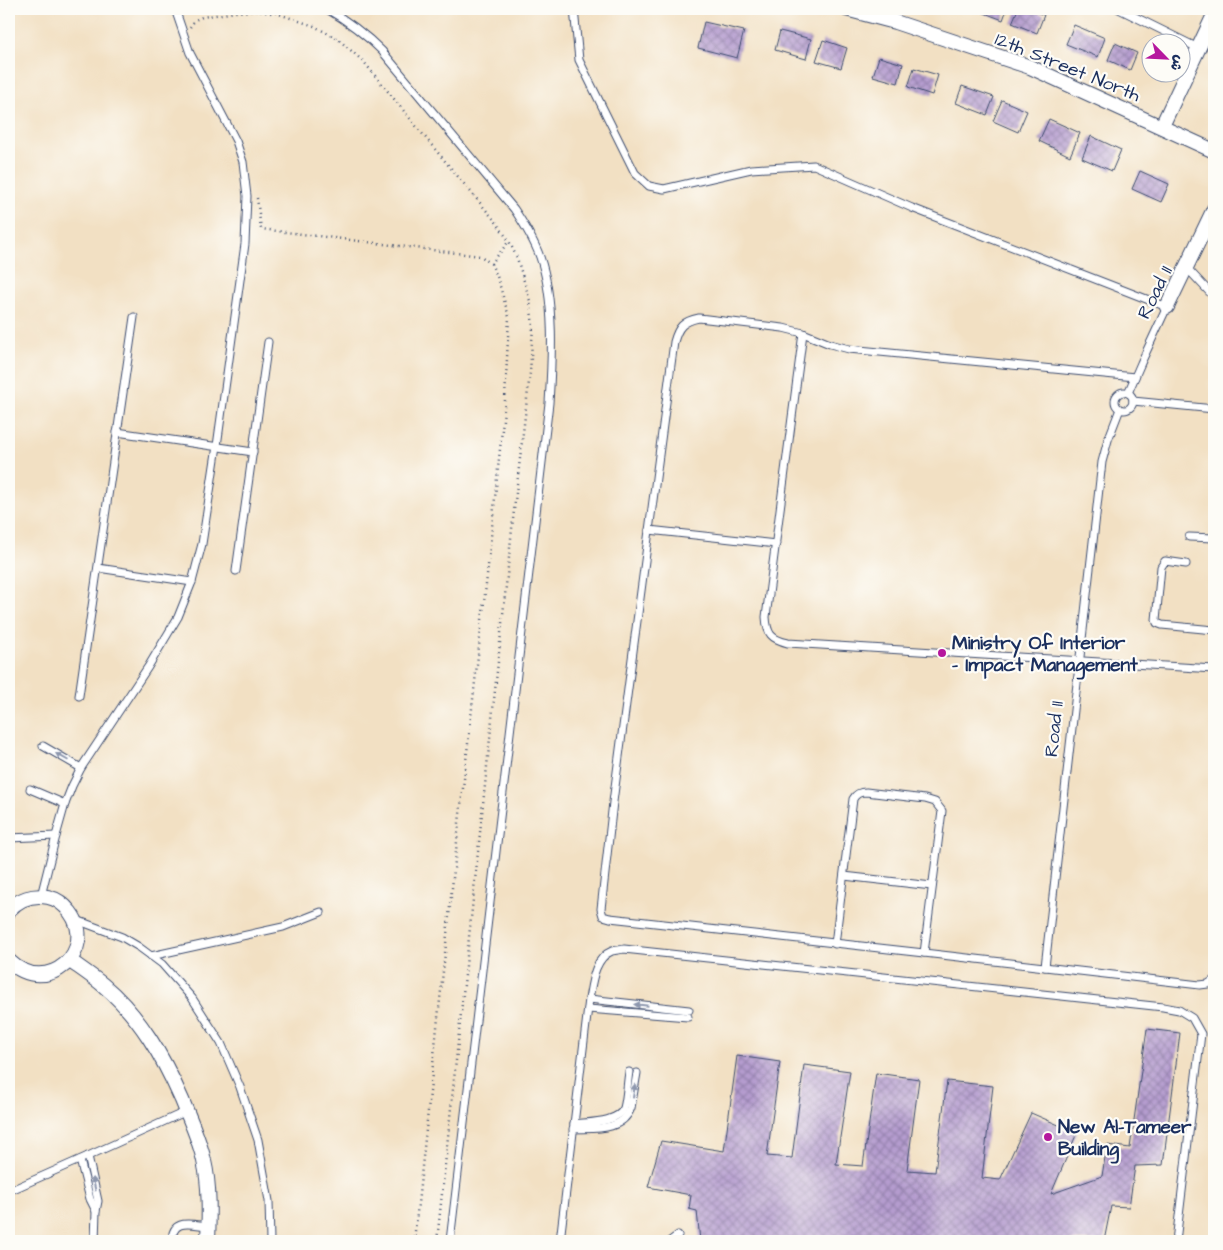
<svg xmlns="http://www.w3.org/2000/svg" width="1223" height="1250" viewBox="0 0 1223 1250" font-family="'Architects Daughter','Playpen Sans Arabic',sans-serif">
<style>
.building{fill:url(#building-cross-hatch)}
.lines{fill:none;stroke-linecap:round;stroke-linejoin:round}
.service-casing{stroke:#3b4a6d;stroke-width:9}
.minor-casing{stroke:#3b4a6d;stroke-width:16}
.path{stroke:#3b4a6d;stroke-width:2.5;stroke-dasharray:1 4;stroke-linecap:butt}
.service{stroke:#fff;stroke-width:7}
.minor{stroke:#fff;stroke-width:14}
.oneway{fill:#8d97ae}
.poi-dot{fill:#b5179e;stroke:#fdfcf7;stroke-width:2}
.labels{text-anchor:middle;stroke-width:4.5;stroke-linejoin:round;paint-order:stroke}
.street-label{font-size:19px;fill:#1b2f5e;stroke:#fdfcf7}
.poi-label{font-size:19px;font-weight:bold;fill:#1b2f5e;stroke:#fdfcf7;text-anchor:start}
</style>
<defs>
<pattern id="building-cross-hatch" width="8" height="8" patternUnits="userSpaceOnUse" patternTransform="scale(1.25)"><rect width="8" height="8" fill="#b59ccf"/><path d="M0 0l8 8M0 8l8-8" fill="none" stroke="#9280ab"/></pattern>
</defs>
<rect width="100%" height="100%" fill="#fdfcf7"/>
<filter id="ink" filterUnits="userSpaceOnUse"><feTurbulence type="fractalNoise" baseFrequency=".02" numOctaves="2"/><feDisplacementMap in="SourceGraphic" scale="10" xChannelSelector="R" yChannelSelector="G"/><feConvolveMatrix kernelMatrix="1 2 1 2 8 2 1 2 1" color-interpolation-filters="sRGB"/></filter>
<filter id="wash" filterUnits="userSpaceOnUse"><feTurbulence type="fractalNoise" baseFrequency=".0096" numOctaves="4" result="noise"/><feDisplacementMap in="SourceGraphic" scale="20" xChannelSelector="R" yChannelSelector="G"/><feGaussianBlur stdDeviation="1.12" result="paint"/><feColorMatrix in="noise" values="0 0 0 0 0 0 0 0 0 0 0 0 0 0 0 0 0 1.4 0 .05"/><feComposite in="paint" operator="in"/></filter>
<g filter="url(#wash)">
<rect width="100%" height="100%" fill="#f2e0c3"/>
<g id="blocks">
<g class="building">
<polygon points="974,9 1007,9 1003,20"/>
<polygon points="1018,9 1028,9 1044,15 1037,33 1012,23"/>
<polygon points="704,22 744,31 737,58 698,48"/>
<polygon points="1074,25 1105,38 1098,57 1066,44"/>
<polygon points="780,31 811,39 806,59 775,50"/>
<polygon points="823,40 847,48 841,68 816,61"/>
<polygon points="1115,43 1137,53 1130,70 1108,60"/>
<polygon points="879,57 903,64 898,83 873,76"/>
<polygon points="914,68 938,75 932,95 908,87"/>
<polygon points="962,86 994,97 987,115 956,103"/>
<polygon points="1002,100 1027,111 1018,132 993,121"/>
<polygon points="1049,119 1080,133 1070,156 1039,141"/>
<polygon points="1091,136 1121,150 1112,171 1082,158"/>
<polygon points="1140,171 1169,184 1161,202 1132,189"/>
<polygon points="1147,1029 1180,1033 1163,1165 1135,1166 1129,1207 1111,1206 1104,1241 700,1241 697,1211 689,1209 691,1195 648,1187 661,1141 724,1151 737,1056 780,1062 767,1156 792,1158 804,1065 850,1071 836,1164 863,1166 876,1073 919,1079 907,1170 935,1172 947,1081 993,1086 982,1178 1000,1180 1031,1113 1077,1133 1051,1194 1102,1176 1107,1145 1130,1148"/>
</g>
</g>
</g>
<g filter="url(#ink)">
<use href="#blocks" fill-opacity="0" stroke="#3b4a6d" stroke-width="1"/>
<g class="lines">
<g class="service-casing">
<g id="service">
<path d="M327,9C348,21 365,34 382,51L514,209C524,224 534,240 540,257C555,300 552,358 549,403L450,1241"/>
<polyline points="574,9 579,60 635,173 649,186 664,189 751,169 814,165 912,208 1167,307 1141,363 1128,393"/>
<polyline points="1119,9 1198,48"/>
<polyline points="1186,267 1214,297"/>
<path d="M803,333L766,617C767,634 771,639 788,643L1214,669"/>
<path d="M1135,377L849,349L830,344L803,333L783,328L699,318C683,321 678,327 674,342L613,802L601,909L603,916L610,918L924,953L1200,985L1208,984L1214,980"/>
<circle cx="1124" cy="401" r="9"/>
<polyline points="1133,401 1214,409"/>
<polyline points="117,432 253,452"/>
<polyline points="649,530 776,544"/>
<polyline points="1189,537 1214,538"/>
<polyline points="1186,564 1165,561 1161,567 1156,620 1157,623 1162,625 1214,630"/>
<polyline points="98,568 192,582"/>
<polyline points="236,571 268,342"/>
<polyline points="79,696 134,317"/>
<polyline points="43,746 81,768"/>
<polyline points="30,789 65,804"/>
<polyline points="9,838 56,836"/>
<polyline points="844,876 932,886"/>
<polyline points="41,896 56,836 65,804 72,786 81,768 148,667 178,617 192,582 202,544 217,446 245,244 247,196 243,162 236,141 190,53 175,9"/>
<polyline points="74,919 122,937 139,947 162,964 192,998 221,1043 240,1087 258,1140 269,1201 270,1241"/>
<path d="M835,944L853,799C856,794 859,792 866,792L925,799L935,802L942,811L924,953"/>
<polyline points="151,956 283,927 321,912"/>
<polyline points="1045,967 1102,462 1108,440 1120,409"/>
<polyline points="589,999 689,1010"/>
<polyline points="588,1009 688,1017"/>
<path d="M574,1124C588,1122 618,1123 624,1108C627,1097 627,1084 629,1072"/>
<path d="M573,1129C594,1128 622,1132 631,1108L637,1073"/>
<polyline points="88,1156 98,1201 96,1211 95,1241"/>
<polyline points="80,1160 90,1199 96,1211"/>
<polyline points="9,1191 88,1156 187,1111"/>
<path d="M172,1241C172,1217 192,1225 209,1226"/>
<path d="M560,1241L589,999C592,983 594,958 612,951C616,950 620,950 624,949L1163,1007L1179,1010L1192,1018L1201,1034L1176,1241"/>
<polyline points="670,1241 678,1235"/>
</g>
</g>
<g class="minor-casing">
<g id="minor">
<polyline points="846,9 895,22 1030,67 1214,151"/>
<polyline points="1162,126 1214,15"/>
<polyline points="1167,307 1214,209"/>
<path d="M9,910C19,899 33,894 48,897C57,899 64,904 70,912C99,950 47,998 9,961"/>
<path d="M69,960C80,968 92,976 103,985C140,1016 163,1057 182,1100C190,1120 200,1141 204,1161C210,1186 209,1216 208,1241"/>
</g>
</g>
<g class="path">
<polyline points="190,27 195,20 202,17 236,12 258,11 279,14 314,26 338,39 364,62 434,148 496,222 509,241 517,258 530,301 533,326 530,373 514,510 437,1241"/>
<polyline points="257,198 261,229 481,256 491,264 497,276 509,317 505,400 487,576 459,823 414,1241"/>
<polyline points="491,264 509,241"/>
</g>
<use href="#service" class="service"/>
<use href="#minor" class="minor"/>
</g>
<defs><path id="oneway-solid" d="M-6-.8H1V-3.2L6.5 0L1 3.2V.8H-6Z" transform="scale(1.25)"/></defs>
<g class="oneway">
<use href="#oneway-solid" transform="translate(62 757) rotate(-150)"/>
<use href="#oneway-solid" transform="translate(641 1005) rotate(-174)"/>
<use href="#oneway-solid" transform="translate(634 1091) rotate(-82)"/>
<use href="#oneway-solid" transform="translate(94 1184) rotate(-103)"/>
</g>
</g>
<g class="poi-dot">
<circle cx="942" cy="653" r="5"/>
<circle cx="1048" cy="1137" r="5"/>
</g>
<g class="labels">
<g class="street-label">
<text transform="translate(1068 66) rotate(22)" y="7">12th Street North</text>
<text transform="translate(1154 292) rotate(-64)" y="7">Road 11</text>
<text transform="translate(1053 729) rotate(-84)" y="7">Road 11</text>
</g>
<g class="poi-label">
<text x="952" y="649">Ministry Of Interior<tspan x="952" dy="22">- Impact Management</tspan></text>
<text x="1058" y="1133">New Al-Tameer<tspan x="1058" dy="22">Building</tspan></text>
</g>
</g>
<rect width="1223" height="1250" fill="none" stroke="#fdfcf7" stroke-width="30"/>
<g transform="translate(1166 58) rotate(114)"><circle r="24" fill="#fdfcf7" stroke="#a3aaba"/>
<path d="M0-4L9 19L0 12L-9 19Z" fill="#b5179e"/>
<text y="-8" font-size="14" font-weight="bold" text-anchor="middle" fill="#1b2f5e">ش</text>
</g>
</svg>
